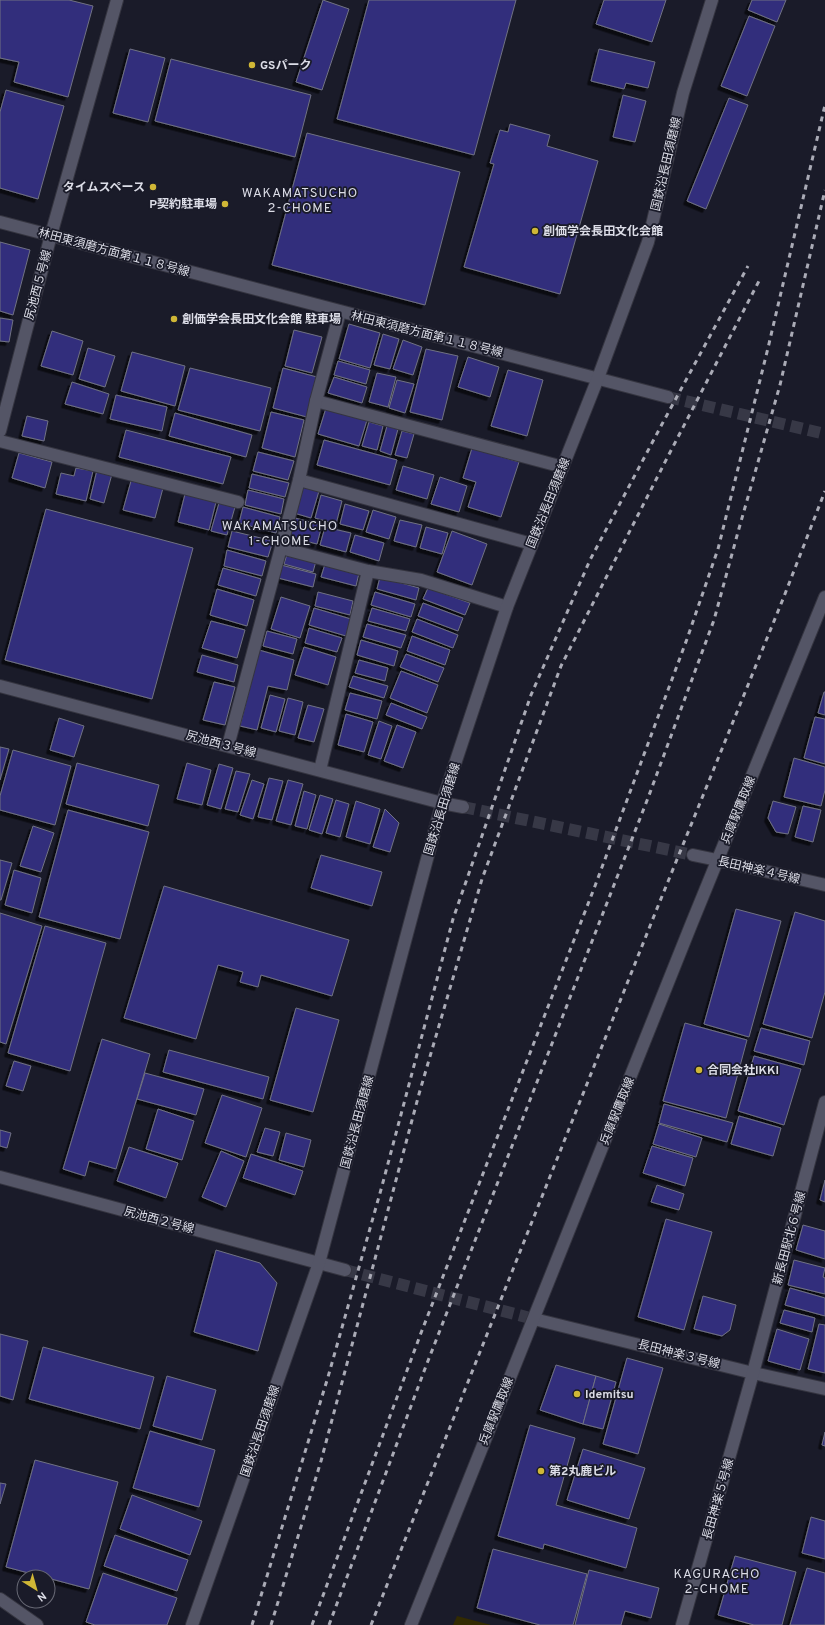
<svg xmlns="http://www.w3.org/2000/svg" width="825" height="1625" viewBox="0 0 825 1625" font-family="Overpass,'Noto Sans JP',sans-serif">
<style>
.green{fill:#322a01}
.building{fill:#322d7b;stroke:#707283;filter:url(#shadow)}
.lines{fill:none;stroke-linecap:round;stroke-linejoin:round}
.minor-tunnel{stroke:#373846;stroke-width:12;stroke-dasharray:12 6;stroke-linecap:butt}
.service-casing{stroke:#353540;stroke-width:14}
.minor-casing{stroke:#353540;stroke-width:14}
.tertiary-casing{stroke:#353540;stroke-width:14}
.service{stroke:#545566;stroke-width:12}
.minor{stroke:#545566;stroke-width:12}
.tertiary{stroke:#545566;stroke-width:12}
.rail{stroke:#aaabb6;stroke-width:3;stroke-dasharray:5 5;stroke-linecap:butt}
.poi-dot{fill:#d0b736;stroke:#1a1b29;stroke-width:1.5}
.labels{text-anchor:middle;stroke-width:3.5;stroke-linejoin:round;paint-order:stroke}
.poi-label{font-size:12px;font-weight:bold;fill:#dcdde7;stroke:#1a1b29;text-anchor:start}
.street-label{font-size:12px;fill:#dcdde7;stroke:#1a1b29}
.neighbourhood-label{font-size:13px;letter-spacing:1px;fill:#dcdde7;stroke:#1a1b29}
</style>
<defs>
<filter id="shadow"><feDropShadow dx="-3.5" dy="3.5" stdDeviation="0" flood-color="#0009"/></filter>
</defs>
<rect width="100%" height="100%" fill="#1a1b29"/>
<polygon class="green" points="457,1616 491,1625 453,1625"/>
<g class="building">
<polygon points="0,0 69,0 93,6 68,97 14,82 19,62 0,58"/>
<polygon points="323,0 349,9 322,90 296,82"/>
<polygon points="369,0 516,0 474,155 337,119"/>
<polygon points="604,0 666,0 652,42 596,24"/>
<polygon points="752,0 786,0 777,22 748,10"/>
<polygon points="749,16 775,26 747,96 721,86"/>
<polygon points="130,49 165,58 148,122 113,113"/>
<polygon points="599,49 655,62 648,88 626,83 624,89 591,81"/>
<polygon points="171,59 311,95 295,157 155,121"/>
<polygon points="6,90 64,106 38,199 0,188 0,112"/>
<polygon points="623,95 646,101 635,142 613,137"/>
<polygon points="729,98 748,105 706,209 687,201"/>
<polygon points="510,124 550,135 547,146 598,161 560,294 464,267 494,164 490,163 500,130 508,132"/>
<polygon points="307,133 460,172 425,305 272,265"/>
<polygon points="0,242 30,250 13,315 0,311"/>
<polygon points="0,318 13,320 9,342 0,341"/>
<polygon points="349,324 380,333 370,368 339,359"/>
<polygon points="294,330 322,337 312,373 285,366"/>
<polygon points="52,331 83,341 73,375 41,366"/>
<polygon points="383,334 399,339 390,369 374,365"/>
<polygon points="403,340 422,347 413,375 393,369"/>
<polygon points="88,348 115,356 105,387 79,379"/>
<polygon points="426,349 458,356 442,420 410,412"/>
<polygon points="132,352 185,366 175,406 121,391"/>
<polygon points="468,357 499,367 490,397 458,387"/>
<polygon points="338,361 370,370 366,384 334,375"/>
<polygon points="190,368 271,388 260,431 178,410"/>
<polygon points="283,368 317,377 307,417 273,408"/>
<polygon points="508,370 543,380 527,436 491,426"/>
<polygon points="377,373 396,377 388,407 369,402"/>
<polygon points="334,377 367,387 362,403 328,393"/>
<polygon points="397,380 414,384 405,413 389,408"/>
<polygon points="72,382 109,394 103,414 65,404"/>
<polygon points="116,395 167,407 162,431 110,419"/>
<polygon points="326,408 367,420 359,446 318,434"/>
<polygon points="271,412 304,420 295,457 262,448"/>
<polygon points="175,413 252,435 246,457 169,436"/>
<polygon points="27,416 48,421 44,441 22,436"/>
<polygon points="369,422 383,426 377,450 362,446"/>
<polygon points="387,426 398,429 391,455 380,451"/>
<polygon points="126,430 231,457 223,484 119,457"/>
<polygon points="402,431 414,434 407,458 395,455"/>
<polygon points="324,440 397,460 390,485 317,465"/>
<polygon points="472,448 519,462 501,517 468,507 476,482 463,478"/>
<polygon points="258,452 294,461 288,480 253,471"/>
<polygon points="19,453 52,462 45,488 12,478"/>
<polygon points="403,466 434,475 427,499 396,490"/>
<polygon points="76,468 93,471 86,501 56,494 61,473 74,476"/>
<polygon points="97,470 112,474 104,503 90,499"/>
<polygon points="252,474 289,483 285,497 249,488"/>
<polygon points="440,477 467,486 459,512 431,504"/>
<polygon points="131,481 163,488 155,518 123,510"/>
<polygon points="302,486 319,491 311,518 294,513"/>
<polygon points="248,490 284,499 281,514 245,505"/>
<polygon points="185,494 216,502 209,530 178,522"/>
<polygon points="321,495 342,501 336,524 315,518"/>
<polygon points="219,503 235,507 227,535 211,531"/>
<polygon points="345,504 369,511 363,530 340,524"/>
<polygon points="243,507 280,517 276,533 239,523"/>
<polygon points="46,509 193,548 152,699 5,660"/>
<polygon points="373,510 396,517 389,539 366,532"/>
<polygon points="295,518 322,525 317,544 290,537"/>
<polygon points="400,520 422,525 416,547 394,541"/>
<polygon points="325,527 351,533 346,552 320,545"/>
<polygon points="426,527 448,533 442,554 420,548"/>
<polygon points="232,531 273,541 268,557 228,547"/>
<polygon points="452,531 487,544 472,585 437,572"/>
<polygon points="355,535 384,543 379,561 350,552"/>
<polygon points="227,550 266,561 262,576 224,566"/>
<polygon points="287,554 316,561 313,572 284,564"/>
<polygon points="325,564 359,573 356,586 321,577"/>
<polygon points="281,565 316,574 313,587 278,578"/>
<polygon points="223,568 261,579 256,596 218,585"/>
<polygon points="380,577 419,588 416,600 377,589"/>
<polygon points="428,588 470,603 465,615 423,599"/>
<polygon points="217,589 254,600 247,626 210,615"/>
<polygon points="318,592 353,601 350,615 315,606"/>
<polygon points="375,592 415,604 411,617 371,605"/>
<polygon points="281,597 310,606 300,638 271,629"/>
<polygon points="423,603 463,618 458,631 418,616"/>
<polygon points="314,608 351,619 346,636 309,625"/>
<polygon points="372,608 410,619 406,631 368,621"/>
<polygon points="417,619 458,635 453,648 412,632"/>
<polygon points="211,621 245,630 237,658 202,648"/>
<polygon points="367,624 406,635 401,648 363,637"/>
<polygon points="309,628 342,638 337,652 305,643"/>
<polygon points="267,631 297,639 293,654 263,646"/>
<polygon points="412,636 450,650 445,665 407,651"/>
<polygon points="361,640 398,651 394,666 357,655"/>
<polygon points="304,647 336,657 328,685 295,675"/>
<polygon points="259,650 294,660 287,690 268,686 257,730 240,726"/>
<polygon points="406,654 444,668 438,682 400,667"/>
<polygon points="202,655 238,665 234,682 197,672"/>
<polygon points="359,660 388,668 385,681 355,673"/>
<polygon points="401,671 438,685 427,713 390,698"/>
<polygon points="353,676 388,686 384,698 349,687"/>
<polygon points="214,682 235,687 225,725 203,720"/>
<polygon points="824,692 825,692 825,715 818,713"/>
<polygon points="350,693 382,701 377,719 345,710"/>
<polygon points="270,695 285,699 276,732 261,728"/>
<polygon points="288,698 303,702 295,735 279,731"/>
<polygon points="391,703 427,717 422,729 386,715"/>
<polygon points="308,705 324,709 314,742 298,738"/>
<polygon points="346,714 373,722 364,752 338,745"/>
<polygon points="815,717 825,719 825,764 804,758"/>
<polygon points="59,718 84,726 74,757 50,750"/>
<polygon points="379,721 392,726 381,759 368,755"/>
<polygon points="397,725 416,732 403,768 384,761"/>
<polygon points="0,747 9,749 0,780"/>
<polygon points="13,750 71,766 55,825 0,810 0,796"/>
<polygon points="794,758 825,767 825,790 821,806 784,797"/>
<polygon points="77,763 159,785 148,826 66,804"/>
<polygon points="187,763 211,770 202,805 177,799"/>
<polygon points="219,764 233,768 221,809 207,805"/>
<polygon points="236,771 250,774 238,812 225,809"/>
<polygon points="269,778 283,781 272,820 258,817"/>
<polygon points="252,780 264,784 253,819 240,815"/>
<polygon points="288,780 303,784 291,825 276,821"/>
<polygon points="304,791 316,795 307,829 295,826"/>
<polygon points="320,795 333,799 322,834 309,830"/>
<polygon points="336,800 349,804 340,837 326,833"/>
<polygon points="356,801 380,809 370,844 346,837"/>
<polygon points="773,801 796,807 788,834 776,832 768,818"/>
<polygon points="803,806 821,810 813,842 795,837"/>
<polygon points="385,809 399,823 390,852 373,847"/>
<polygon points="68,810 149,832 120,939 39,917"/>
<polygon points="33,826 54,833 41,872 20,866"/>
<polygon points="321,855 382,872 372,906 311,888"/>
<polygon points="0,860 12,863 1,900 0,900"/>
<polygon points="14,870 41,878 32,913 5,905"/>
<polygon points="164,886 349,940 332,996 261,975 258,987 240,982 243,972 218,965 196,1039 124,1018"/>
<polygon points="736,909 781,921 749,1037 704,1024"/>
<polygon points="795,912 825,921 825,992 812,1038 763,1024"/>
<polygon points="0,913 42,926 6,1044 0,1042"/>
<polygon points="45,926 106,943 70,1071 8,1053"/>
<polygon points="296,1008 339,1020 313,1112 270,1100"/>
<polygon points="685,1023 747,1040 726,1118 663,1101"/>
<polygon points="761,1028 810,1041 804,1065 754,1051"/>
<polygon points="102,1039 150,1054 116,1169 89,1161 85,1176 63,1169"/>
<polygon points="169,1050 269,1077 263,1099 163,1072"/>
<polygon points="754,1056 801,1069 784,1125 738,1111"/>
<polygon points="14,1061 31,1066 23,1091 6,1086"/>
<polygon points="145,1073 204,1089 196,1115 137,1099"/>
<polygon points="222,1095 262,1108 246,1157 205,1143"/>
<polygon points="664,1104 733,1123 727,1142 659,1123"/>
<polygon points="158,1109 194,1121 182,1160 146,1149"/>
<polygon points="739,1116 781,1128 773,1156 731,1144"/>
<polygon points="659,1124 702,1138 696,1157 653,1144"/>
<polygon points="265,1128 280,1132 273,1156 257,1152"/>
<polygon points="0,1130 11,1133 7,1148 0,1146"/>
<polygon points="286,1133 311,1140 304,1167 279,1160"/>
<polygon points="652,1146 693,1158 685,1186 643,1173"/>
<polygon points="129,1147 178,1163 166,1198 117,1181"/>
<polygon points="221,1151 244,1161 226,1207 202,1197"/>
<polygon points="251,1154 303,1171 295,1195 243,1178"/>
<polygon points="825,1180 825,1202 820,1200"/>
<polygon points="657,1185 684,1194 679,1210 651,1202"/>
<polygon points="666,1219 712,1232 684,1330 638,1317"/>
<polygon points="803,1225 825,1231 825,1259 796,1250"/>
<polygon points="216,1250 260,1263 277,1283 258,1351 194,1332"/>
<polygon points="794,1260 825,1268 823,1277 825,1278 825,1294 788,1285"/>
<polygon points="790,1288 825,1298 825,1316 785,1305"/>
<polygon points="703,1296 736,1305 730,1330 722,1336 694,1329"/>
<polygon points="784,1310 815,1318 812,1332 780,1323"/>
<polygon points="819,1324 825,1325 825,1373 808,1369"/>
<polygon points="777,1329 809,1339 800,1370 768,1361"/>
<polygon points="0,1334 28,1341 13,1400 0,1396"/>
<polygon points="43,1347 154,1377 140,1429 29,1399"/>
<polygon points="627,1358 663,1368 638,1454 603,1444"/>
<polygon points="556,1365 596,1376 583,1424 540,1410"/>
<polygon points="167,1376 216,1390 202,1440 153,1426"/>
<polygon points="596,1376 616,1382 603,1429 583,1424"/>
<polygon points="530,1425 575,1438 556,1505 637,1528 626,1568 544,1544 543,1549 498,1536"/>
<polygon points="150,1431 215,1450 199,1507 133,1488"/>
<polygon points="825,1432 825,1446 822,1445"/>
<polygon points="583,1449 645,1468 629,1519 567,1500"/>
<polygon points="35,1460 118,1482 89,1589 6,1567"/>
<polygon points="0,1483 6,1484 0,1504"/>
<polygon points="132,1495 202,1521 190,1555 120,1529"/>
<polygon points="811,1517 825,1521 825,1559 802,1553"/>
<polygon points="115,1535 188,1560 177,1591 104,1566"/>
<polygon points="493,1549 587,1574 573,1625 540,1625 477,1608"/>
<polygon points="735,1556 796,1572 782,1625 754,1625 718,1615"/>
<polygon points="807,1568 825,1573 825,1625 790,1625"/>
<polygon points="589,1570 659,1588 651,1618 625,1611 621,1625 575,1625"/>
<polygon points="103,1573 177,1598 167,1625 95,1625 86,1622"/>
</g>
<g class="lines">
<g class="minor-tunnel">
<polyline points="668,397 825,434"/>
<polyline points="463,807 693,855"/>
<polyline points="345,1270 534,1319"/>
</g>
<g class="service-casing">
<polyline id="service" points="0,1599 37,1625"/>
</g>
<g class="minor-casing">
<g id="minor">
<polyline points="0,222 668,397"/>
<polyline points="316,401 563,467"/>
<polyline points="0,431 51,235 117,0"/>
<polyline points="0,441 238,502"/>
<polyline points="299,480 532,544"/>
<polyline points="281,548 368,571 421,580 507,607"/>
<polyline points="0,686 442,803 463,807"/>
<polyline points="228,746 299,480 316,401 340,312"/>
<polyline points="320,770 368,571"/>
<polyline points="693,855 717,860"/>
<polyline points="0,1177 345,1270"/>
<polyline points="534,1319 753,1373 825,1389"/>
<polyline points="682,1625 753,1373 825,1102"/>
</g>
</g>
<g class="tertiary-casing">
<g id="tertiary">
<polyline points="717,860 825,885"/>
<polyline points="192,1625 319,1263 442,803 507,607 598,378 648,242 683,93 712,0"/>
<polyline points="411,1625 691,925 825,597"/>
</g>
</g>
<use href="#service" class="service"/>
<use href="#minor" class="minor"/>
<use href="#tertiary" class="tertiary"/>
<g class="rail">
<polyline points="252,1625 328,1377 382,1186 453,919 531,695 590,560 661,426 748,266"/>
<polyline points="271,1625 321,1461 419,1094 482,879 561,666 664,464 759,281"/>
<polyline points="312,1625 421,1333 595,886 687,639 718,549 768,348 825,105"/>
<polyline points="329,1625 426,1366 648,798 714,620 738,532 780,385 825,190"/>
<polyline points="371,1625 656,911 783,599 825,491"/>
</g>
</g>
<g class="poi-dot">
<circle cx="252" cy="65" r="4"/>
<circle cx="153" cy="187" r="4"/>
<circle cx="225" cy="204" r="4"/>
<circle cx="535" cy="231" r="4"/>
<circle cx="174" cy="319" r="4"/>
<circle cx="699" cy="1070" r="4"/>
<circle cx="577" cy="1394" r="4"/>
<circle cx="541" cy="1471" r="4"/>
</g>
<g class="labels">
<g class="poi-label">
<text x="260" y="69">GSパーク</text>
<text x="145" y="191" text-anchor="end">タイムスペース</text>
<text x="217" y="208" text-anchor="end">P契約駐車場</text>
<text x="543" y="235">創価学会長田文化会館</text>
<text x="182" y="323">創価学会長田文化会館 駐車場</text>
<text x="707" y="1074">合同会社IKKI</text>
<text x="585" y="1398">Idemitsu</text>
<text x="549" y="1475">第2丸鹿ビル</text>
</g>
<g class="street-label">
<text transform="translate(666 164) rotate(-77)" y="4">国鉄沿長田須磨線</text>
<text transform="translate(114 252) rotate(15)" y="4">林田東須磨方面第１１８号線</text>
<text transform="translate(38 285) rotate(-75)" y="4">尻池西５号線</text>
<text transform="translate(427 334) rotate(14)" y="4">林田東須磨方面第１１８号線</text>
<text transform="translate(548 503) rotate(-68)" y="4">国鉄沿長田須磨線</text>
<text transform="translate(221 744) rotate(15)" y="4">尻池西３号線</text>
<text transform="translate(442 809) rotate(-73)" y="4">国鉄沿長田須磨線</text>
<text transform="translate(738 810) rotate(-68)" y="4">兵庫駅鷹取線</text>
<text transform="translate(759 870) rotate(13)" y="4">長田神楽４号線</text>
<text transform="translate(617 1111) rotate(-68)" y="4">兵庫駅鷹取線</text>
<text transform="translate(357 1122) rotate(-75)" y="4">国鉄沿長田須磨線</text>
<text transform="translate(159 1220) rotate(15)" y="4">尻池西２号線</text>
<text transform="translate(789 1238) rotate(-75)" y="4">新長田駅北６号線</text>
<text transform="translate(679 1354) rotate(14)" y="4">長田神楽３号線</text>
<text transform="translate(496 1411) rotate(-68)" y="4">兵庫駅鷹取線</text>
<text transform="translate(260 1431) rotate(-71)" y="4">国鉄沿長田須磨線</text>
<text transform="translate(718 1499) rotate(-74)" y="4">長田神楽５号線</text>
</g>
<g class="neighbourhood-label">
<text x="300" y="197">WAKAMATSUCHO<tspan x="300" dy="15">2-CHOME</tspan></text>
<text x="280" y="530">WAKAMATSUCHO<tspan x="280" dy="15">1-CHOME</tspan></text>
<text x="717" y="1578">KAGURACHO<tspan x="717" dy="15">2-CHOME</tspan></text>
</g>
</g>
<g transform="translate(36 1589) rotate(143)"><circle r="19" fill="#1a1b29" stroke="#686975"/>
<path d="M0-3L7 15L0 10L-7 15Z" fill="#d0b736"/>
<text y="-6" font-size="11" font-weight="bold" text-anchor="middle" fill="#dcdde7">N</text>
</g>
</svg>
